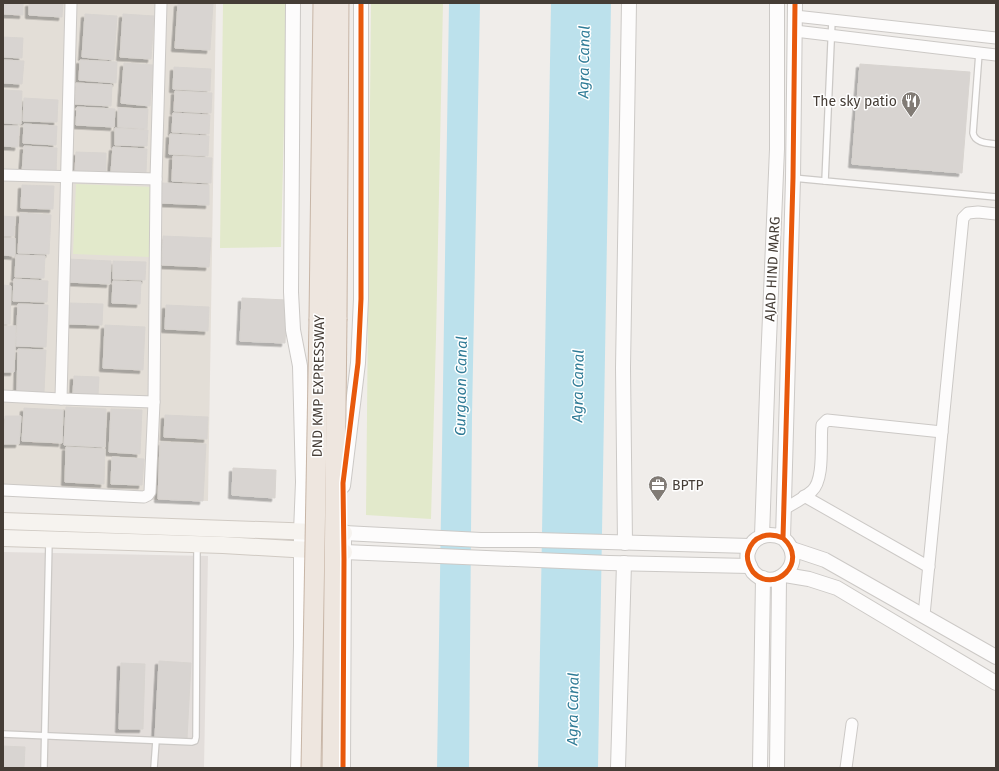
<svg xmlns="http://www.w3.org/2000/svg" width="999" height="771" viewBox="0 0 999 771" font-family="'Fira Sans',sans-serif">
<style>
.residential{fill:#e3ded7}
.industrial{fill:#e3dedb}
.green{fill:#e2e9cb}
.water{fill:#bce1ec}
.building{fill:#d8d4d1;stroke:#d8d4d0;filter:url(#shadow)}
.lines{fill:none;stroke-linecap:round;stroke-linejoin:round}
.service-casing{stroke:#ccc9c6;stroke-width:8}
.minor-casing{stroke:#ccc9c6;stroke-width:13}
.tertiary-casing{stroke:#ccc9c6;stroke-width:16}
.secondary-casing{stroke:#d0cac3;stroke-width:18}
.trunk-casing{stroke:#c7b5a6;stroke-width:21}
.service{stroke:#fdfcfc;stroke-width:5.5}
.minor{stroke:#fdfcfc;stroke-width:11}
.tertiary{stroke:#fdfcfc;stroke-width:14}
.secondary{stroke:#f6f3ef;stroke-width:16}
.trunk{stroke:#eee6df;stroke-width:19}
.trunk-bridge-casing{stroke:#c7b5a6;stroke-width:21;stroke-linecap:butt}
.trunk-bridge{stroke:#eee6df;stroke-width:19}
.cycleway-casing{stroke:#fff;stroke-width:8}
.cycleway{stroke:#e8590c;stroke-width:5}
.labels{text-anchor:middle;stroke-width:3;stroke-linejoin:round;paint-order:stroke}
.poi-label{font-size:14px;fill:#453d36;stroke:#fff;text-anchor:end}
.street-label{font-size:14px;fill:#453d36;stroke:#fff}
.water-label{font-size:15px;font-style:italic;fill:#2f7b96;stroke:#fff}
</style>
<defs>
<filter id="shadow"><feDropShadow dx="-3.5" dy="3.5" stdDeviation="0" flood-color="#0004"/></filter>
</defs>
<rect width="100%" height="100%" fill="#f0edea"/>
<polygon class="residential" points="3,3 216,3 208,501 3,496"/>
<polygon class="industrial" points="3,552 208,556 204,768 3,768"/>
<g class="green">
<polygon points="223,3 287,3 281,247 220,248"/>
<polygon points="371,3 443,3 436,338 431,519 366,515"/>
<polygon points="76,184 152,187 150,257 73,254"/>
</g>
<g class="water">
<polygon points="449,3 480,3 472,416 469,768 437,768"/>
<polygon points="551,3 611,3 598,768 538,768"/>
</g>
<g class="building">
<polygon points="3,3 23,3 23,15 3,14"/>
<polygon points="29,3 63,3 62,17 29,15"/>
<polygon points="178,3 213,4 210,50 175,48"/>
<polygon points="85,14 117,16 114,60 82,57"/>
<polygon points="123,14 154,16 151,59 120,57"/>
<polygon points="3,37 23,38 22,58 3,57"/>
<polygon points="3,60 24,61 22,84 3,83"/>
<polygon points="80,60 117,62 116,83 79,80"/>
<polygon points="124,63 153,65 150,106 121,103"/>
<polygon points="860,64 970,72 962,173 852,164"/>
<polygon points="174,67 211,69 210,91 173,89"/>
<polygon points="76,83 112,85 111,106 75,104"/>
<polygon points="3,90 22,91 21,124 3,123"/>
<polygon points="175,91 212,93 211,113 174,111"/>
<polygon points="24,98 58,100 57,122 23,121"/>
<polygon points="77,107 115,109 114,127 76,125"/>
<polygon points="118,108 148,109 147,129 118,127"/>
<polygon points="173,113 210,115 209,134 172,132"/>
<polygon points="24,124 57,126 56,145 23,143"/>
<polygon points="3,126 19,126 18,147 3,146"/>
<polygon points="115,128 148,130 147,146 115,145"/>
<polygon points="170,134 209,136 208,156 169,154"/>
<polygon points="24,146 57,148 56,174 22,173"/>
<polygon points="113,147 147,149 146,173 111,172"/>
<polygon points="76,152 106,153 106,173 75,172"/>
<polygon points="173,156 212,158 211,183 172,181"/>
<polygon points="162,183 209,185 209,205 161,203"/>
<polygon points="22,185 54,186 53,209 21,208"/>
<polygon points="20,213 51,215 49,254 18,253"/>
<polygon points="3,216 15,217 14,236 3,236"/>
<polygon points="163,236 211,238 209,267 162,265"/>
<polygon points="3,238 15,238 15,256 3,255"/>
<polygon points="16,255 45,256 44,278 15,277"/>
<polygon points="68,259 111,261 110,284 67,282"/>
<polygon points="113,261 146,262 145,280 113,279"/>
<polygon points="14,279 48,281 47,302 13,301"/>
<polygon points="113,281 141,282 140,304 112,303"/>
<polygon points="3,285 11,286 10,324 3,324"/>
<polygon points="242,298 287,300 285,343 240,341"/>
<polygon points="70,303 103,304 102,325 69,324"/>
<polygon points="18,304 48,305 46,347 16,346"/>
<polygon points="166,305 209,307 208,331 165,329"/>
<polygon points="105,325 145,327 143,370 103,368"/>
<polygon points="3,326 16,326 14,372 3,372"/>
<polygon points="18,349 46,350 44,392 17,391"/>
<polygon points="74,376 99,377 98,396 73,394"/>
<polygon points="66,407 106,409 105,447 64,445"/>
<polygon points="24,408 63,410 62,443 22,441"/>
<polygon points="111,409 142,410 140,454 109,452"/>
<polygon points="165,415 208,417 207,439 164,437"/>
<polygon points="5,416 21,416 19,444 4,444"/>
<polygon points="160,442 206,444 203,501 158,499"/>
<polygon points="66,447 105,449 104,484 65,482"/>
<polygon points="112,457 144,459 142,485 111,484"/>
<polygon points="233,468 276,470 275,498 232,495"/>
<polygon points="159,661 191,663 187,739 155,737"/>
<polygon points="121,663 145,664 143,729 119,729"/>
<polygon points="3,746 25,747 24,768 3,768"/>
</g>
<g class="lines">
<g class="service-casing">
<g id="service">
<polyline points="832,20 825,181 996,197"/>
<path d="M979,53L973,133C975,143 987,143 996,144"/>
<polyline points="793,178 825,181"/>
<polyline points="3,734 192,742 195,741 196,737 197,545"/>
<polyline points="44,768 49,540"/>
<polyline points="154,768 156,741"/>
</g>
</g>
<g class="minor-casing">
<g id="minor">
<polyline points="795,16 996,38"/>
<polyline points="795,31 996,55"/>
<polyline points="3,175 156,179"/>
<polyline points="3,396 61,399 154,402"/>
<polyline points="61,399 71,3"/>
<polyline points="3,490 144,497 148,495 150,492 154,402 156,179 161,3"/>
<polyline points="804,496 929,567"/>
<path d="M784,509C793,504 804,498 812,491C825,479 820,442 822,425L827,420L942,432"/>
<polyline points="924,615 963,218 968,213 978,212 996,214"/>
<polyline points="846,768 852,724"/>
</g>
</g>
<g class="tertiary-casing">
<g id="tertiary">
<polyline points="293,3 291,292 293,330 300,366 303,482 301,532 301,646 298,768"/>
<polyline points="343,486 358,363 361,299 361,3"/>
<polyline points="344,533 481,540 536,540 750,546"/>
<polyline points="762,536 768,364 777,149 777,3"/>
<path d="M783,538C769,532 753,535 748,552C746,559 749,566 753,572C774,595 810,562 783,538L793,178L795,3"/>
<polyline points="625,543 623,368 629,3"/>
<polyline points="792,549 825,560 996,657"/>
<polyline points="344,552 609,563 750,566"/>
<polyline points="785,575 809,579 837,588 996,683"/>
<polyline points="343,768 344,540"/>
<polyline points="618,768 624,563"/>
<polyline points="760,768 763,578"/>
<polyline points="777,768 779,578"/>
</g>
</g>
<g class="secondary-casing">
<g id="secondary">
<polyline points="3,521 344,533"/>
<polyline points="3,538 223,545 344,552"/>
</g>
</g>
<g class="trunk-casing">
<g id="trunk">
<polyline points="319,319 323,3"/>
<polyline points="337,319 339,3"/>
</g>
</g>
<use href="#service" class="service"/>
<use href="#minor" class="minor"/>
<use href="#tertiary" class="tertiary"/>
<use href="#secondary" class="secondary"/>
<use href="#trunk" class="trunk"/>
<g class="trunk-bridge-casing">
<g id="trunk-bridge">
<polyline points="311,768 319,319"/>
<polyline points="332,768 337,319"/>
</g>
</g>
<use href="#trunk-bridge" class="trunk-bridge"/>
<g class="cycleway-casing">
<g id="cycleway">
<path d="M783,538C769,532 753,535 748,552C746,559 749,566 753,572C774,595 810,562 783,538L793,178L795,3"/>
<polyline points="343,768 344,559 343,483 358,363 361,299 361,3"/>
</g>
</g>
<use href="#cycleway" class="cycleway"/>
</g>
<defs>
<g id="restaurant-pin" transform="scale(1)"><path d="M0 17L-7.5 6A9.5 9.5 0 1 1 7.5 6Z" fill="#817b75" stroke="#fff"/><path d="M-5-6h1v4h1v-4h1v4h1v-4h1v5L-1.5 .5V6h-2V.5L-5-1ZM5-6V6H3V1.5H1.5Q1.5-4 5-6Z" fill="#fff"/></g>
<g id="office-pin" transform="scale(1)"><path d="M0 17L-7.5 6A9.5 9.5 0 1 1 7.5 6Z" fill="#817b75" stroke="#fff"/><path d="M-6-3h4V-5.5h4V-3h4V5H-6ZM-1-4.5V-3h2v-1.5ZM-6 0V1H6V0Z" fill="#fff"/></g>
</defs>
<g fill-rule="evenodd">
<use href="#restaurant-pin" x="911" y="101"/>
<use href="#office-pin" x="658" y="485"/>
</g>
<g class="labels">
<g class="poi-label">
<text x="897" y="106">The sky patio</text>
<text x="672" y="490" text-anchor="start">BPTP</text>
</g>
<g class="street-label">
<text transform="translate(772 269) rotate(-87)" y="5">AJAD HIND MARG</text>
<text transform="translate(318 386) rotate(-89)" y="5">DND KMP EXPRESSWAY</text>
</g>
<g class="water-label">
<text transform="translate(584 62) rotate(-89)" y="5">Agra Canal</text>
<text transform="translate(461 386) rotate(-89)" y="5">Gurgaon Canal</text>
<text transform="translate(578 386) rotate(-89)" y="5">Agra Canal</text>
<text transform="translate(573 709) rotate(-89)" y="5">Agra Canal</text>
</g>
</g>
<rect width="999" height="771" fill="none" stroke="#453d36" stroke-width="8"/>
</svg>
